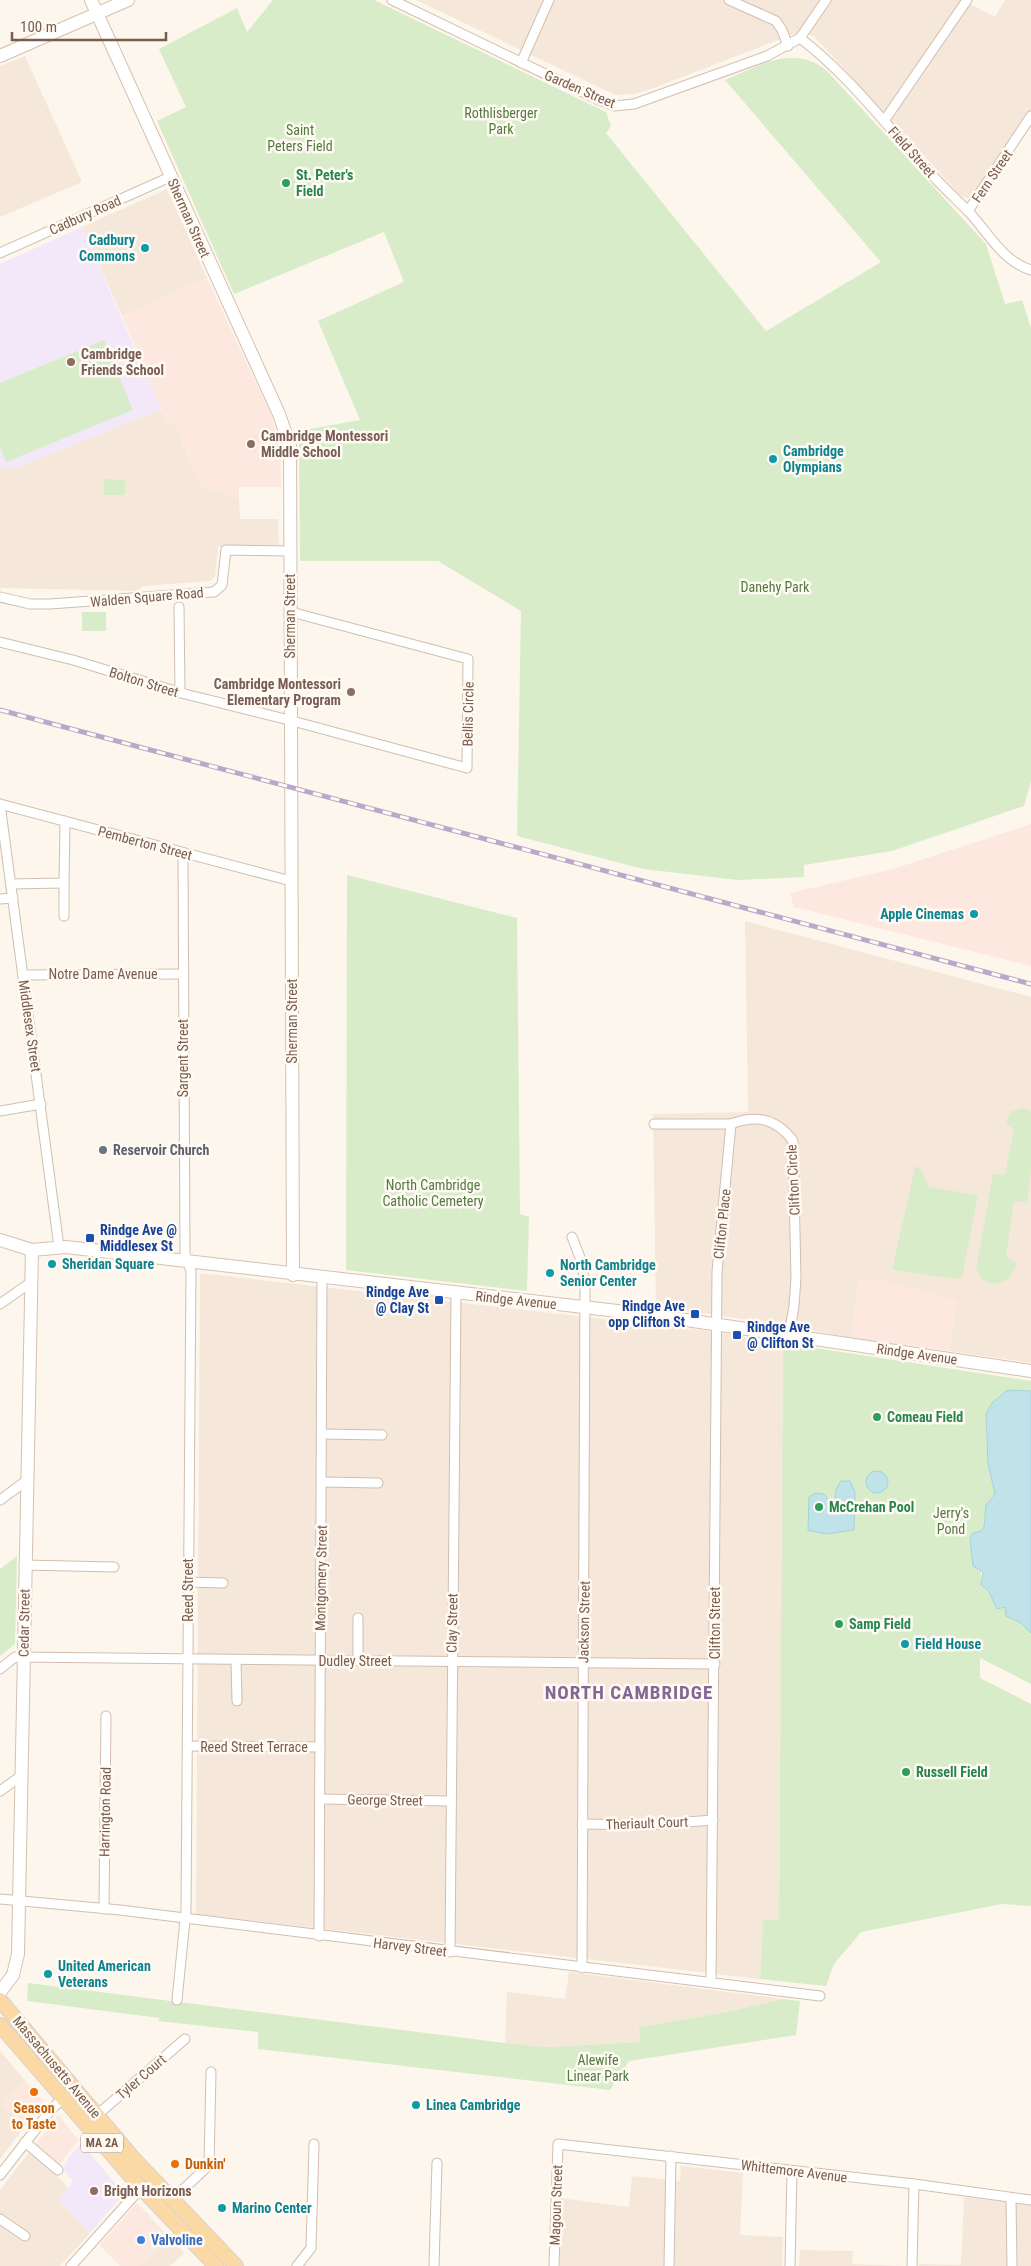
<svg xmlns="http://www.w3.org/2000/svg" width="1031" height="2266" viewBox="0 0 1031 2266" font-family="'Roboto Condensed',sans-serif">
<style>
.residential{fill:#f5e8da}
.commercial{fill:#fde8e0}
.education{fill:#f3e8fa}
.green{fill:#d8ecc9}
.water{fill:#bfe3e8;stroke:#a5d3da}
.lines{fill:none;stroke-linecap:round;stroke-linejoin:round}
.street-casing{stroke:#d1beb0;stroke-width:11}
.secondary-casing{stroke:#d6c0b0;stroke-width:14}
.primary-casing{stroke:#dad1cd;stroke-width:16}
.street{stroke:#fff;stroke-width:9}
.secondary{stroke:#fff;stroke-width:12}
.primary{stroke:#fbd9a5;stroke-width:14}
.rail-casing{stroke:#b9a8c9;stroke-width:5}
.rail{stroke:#fffaf3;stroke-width:3;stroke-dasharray:9;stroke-linecap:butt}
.leisure-dot{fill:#2e9e5b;stroke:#fffaf3;stroke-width:2}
.culture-dot{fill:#0f9aa8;stroke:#fffaf3;stroke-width:2}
.education-dot{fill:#8d6e63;stroke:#fffaf3;stroke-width:2}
.worship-dot{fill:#6b7280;stroke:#fffaf3;stroke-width:2}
.transit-dot{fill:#1a4fb4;stroke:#fffaf3;stroke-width:2}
.food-dot{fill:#e8710a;stroke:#fffaf3;stroke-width:2}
.shop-dot{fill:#3f7fe0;stroke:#fffaf3;stroke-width:2}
.labels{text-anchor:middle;stroke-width:5;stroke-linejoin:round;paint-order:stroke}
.shield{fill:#fffaf3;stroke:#a28b7f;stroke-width:1}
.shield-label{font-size:12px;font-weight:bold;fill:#7a5c4d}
.street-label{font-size:14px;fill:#7a5c4d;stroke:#fffaf3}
.park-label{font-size:14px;fill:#537a41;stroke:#fffaf3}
.leisure-label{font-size:14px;font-weight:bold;fill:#27864d;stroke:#fffaf3;text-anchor:start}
.culture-label{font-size:14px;font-weight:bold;fill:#0d838f;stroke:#fffaf3;text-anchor:start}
.education-label{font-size:14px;font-weight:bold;fill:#785e54;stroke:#fffaf3;text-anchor:start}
.worship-label{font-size:14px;font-weight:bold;fill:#5b616d;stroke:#fffaf3;text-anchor:start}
.transit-label{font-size:14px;font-weight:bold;fill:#164399;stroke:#fffaf3;text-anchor:start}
.food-label{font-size:14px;font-weight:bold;fill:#c56008;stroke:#fffaf3}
.shop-label{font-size:14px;font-weight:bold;fill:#366cbe;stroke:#fffaf3;text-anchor:start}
.district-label{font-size:19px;font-weight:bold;letter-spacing:1px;fill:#846695;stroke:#fffaf3}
</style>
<rect width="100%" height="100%" fill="#fdf6ec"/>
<g class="residential">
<polygon points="416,0 962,0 995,17 1005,0 1031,0 1031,112 975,197 967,198 960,195 814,36 799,32 651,89 635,94 615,95"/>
<polygon points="25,56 82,182 0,217 0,66"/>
<polygon points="167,189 207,278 122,316 82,227"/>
<polygon points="161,409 168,425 174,422 201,487 239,498 240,519 278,519 279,547 218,547 215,576 210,581 144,586 136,591 0,588 0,467 18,467"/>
<polygon points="745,921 1031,997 1031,1363 949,1351 956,1300 883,1281 859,1280 851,1338 802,1328 656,1306 653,1114 748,1112"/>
<polygon points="200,1273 702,1330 783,1343 779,1920 763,1920 760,1979 196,1914"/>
<polygon points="569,1972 783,1999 726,2012 639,2027 640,2042 547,2047 505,2043 507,1992 565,1999"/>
<polygon points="0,2051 24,2079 3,2106 26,2125 0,2159"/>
<polygon points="30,2151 48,2165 68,2188 60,2200 90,2233 60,2266 0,2266 0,2190"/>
<polygon points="681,2166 743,2173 740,2235 783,2237 782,2266 560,2266 561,2198 629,2207 632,2176 680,2181"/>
<polygon points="964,2197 1031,2205 1031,2266 919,2266 919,2264 961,2265"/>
<polygon points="169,2237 184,2253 170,2266 138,2266"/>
<polygon points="800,2250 853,2251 852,2264 904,2266 799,2266"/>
</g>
<g class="commercial">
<polygon points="207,278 271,415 280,447 281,487 239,487 239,498 201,487 174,422 168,425 122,316"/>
<polygon points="1031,824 1031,966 794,907 790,893 893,869"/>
<polygon points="859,1279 883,1281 956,1300 949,1351 851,1338"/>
<polygon points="24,2079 44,2103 26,2125 3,2106"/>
<polygon points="58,2115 79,2140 60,2164 36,2144"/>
<polygon points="137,2203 169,2237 138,2266 120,2266 99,2245"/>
</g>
<g class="education">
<polygon points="82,227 161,409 18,467 0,467 0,264"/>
<polygon points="81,2143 124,2194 90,2233 59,2200 73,2181 63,2169 67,2160"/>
</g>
<g class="green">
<path d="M273,0H374L606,112L611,126L606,133L766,331L881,262L725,80C760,66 793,43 827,71L986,244L1005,304L1022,300L1031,328V781L1024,806L892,851L804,865V877L738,880L643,869L517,836L521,611L438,561H300L299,431L360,420L318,321L404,282L384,232L234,294L157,121L186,107L159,49L237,8L247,32Z"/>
<polygon points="104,340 133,410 6,462 0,448 0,383"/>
<polygon points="104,479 125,480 125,495 104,495"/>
<rect x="82" y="612" width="24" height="19"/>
<polygon points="347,875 517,918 520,1214 529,1217 527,1291 346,1270"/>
<polygon points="1024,1108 1031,1111 1031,1171 1027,1203 1014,1201 1006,1256 1017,1264 1009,1279 994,1284 983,1280 976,1270 993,1174 1005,1175 1014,1129 1006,1124 1010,1112"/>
<polygon points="915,1167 919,1167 929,1187 978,1195 962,1277 957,1279 892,1270"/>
<path d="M783,1343L1031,1381V1391C966,1384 989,1455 995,1494L986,1505L984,1527L981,1531V1585L988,1590L997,1609L1006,1607V1616L1021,1623L1031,1633V1684L980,1658V1678L1031,1704V1906L1002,1904L861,1932L834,1964L826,1986L760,1979L763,1920H779Z"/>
<polygon points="17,1556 15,1644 0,1656 0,1569"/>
<polygon points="28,1983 505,2043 547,2047 640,2042 639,2027 726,2012 783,1999 800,2001 796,2035 629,2061 610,2090 258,2049 258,2032 158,2021 160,2018 27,2001"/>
</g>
<g class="water">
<polygon points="1013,1390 1031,1391 1031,1633 1021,1623 1006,1616 1005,1607 997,1609 988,1590 981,1585 983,1572 973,1566 970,1538 973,1533 981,1531 984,1527 986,1505 995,1494 988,1463 986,1414 992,1403 1006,1391"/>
<circle cx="877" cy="1482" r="11"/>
<polygon points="841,1481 850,1481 855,1492 854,1530 826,1534 808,1530 809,1497 815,1493 824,1494 828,1499 830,1508 834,1509 836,1490"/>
</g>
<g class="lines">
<g class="street-casing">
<g id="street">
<polyline points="392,0 599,100 614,106 634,104 767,56 800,38 826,0"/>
<polyline points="729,0 776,21 782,30 788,46"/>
<path d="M800,38C851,77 889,129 933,176C944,188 956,199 968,211C988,232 1002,261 1031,270"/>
<polyline points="521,63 549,0"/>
<polyline points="884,121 967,0"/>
<polyline points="968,211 1031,116"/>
<polyline points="0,253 170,177"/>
<polyline points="0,597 30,604 50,604 214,592 222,585 226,550 290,551"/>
<polyline points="179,607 180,693"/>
<polyline points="0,642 73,660 185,694 289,720 467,768 468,659 291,612"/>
<polyline points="0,804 59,1247"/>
<polyline points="0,804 291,881"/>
<polyline points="11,884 64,883 65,821"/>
<polyline points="0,899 13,898"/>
<polyline points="64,916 64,883"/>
<polyline points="23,975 183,974"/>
<polyline points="0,1111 41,1104"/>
<path d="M654,1124H731C757,1114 777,1119 793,1141L796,1278L794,1306L789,1335"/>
<polyline points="572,1237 581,1260 585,1283 582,1968"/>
<polyline points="0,1304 30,1283"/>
<polyline points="322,1434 382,1435"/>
<polyline points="322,1482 378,1483"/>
<polyline points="0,1500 26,1481"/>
<polyline points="24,1565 114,1567"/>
<polyline points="187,1582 223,1583"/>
<polyline points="236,1660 237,1701"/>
<polyline points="358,1660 358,1618"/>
<polyline points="0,1669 15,1657 715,1664"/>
<polyline points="188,1746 320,1747"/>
<polyline points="0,1791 21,1776"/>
<polyline points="320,1799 451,1801"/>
<polyline points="582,1824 647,1825 713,1820"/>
<polyline points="0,1899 120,1910 820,1996"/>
<polyline points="104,1909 106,1716"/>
<polyline points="319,1936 322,1279"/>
<polyline points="450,1952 456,1294"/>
<polyline points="711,1982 717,1272 731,1124"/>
<polyline points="177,2000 186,1910 191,1271 185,1254 183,853"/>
<polyline points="97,2115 185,2039"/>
<polyline points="25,2142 58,2170"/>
<polyline points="0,2175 50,2111 63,2098"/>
<polyline points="1011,2198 1012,2266"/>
<polyline points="172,2200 209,2165 211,2072"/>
<polyline points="0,2219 25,2236"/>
<polyline points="71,2266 141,2188"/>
<polyline points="297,2266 311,2248 314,2144"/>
<polyline points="434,2266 437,2163"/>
<polyline points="554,2266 558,2144 914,2184 1031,2200"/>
<polyline points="669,2266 671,2156"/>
<polyline points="790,2266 792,2171"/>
<polyline points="912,2266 914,2184"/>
</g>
</g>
<g class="secondary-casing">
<g id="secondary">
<polyline points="91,0 279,414 290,446 293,1275"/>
<polyline points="0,56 128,0"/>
<polyline points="0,1240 32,1250 66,1247 652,1315 1031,1371"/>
<polyline points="0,1992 13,1975 18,1954 32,1250"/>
</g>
</g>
<g class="primary-casing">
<g id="primary">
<polyline points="0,2000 133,2158 236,2266"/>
<polyline points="0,2025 141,2188 216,2266"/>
</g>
</g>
<use href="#street" class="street"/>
<use href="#secondary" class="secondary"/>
<use href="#primary" class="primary"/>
<g class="rail-casing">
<polyline id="rail" points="0,710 1031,984"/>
</g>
<use href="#rail" class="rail"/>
</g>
<g class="leisure-dot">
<circle cx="286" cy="183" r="5"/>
<circle cx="877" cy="1417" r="5"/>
<circle cx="819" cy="1507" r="5"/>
<circle cx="839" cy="1624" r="5"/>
<circle cx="906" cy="1772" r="5"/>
</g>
<g class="culture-dot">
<circle cx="145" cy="248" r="5"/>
<circle cx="773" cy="459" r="5"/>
<circle cx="974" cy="914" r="5"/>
<circle cx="52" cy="1264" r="5"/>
<circle cx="550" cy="1273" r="5"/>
<circle cx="905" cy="1644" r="5"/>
<circle cx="48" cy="1974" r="5"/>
<circle cx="416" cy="2105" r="5"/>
<circle cx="222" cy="2208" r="5"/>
</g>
<g class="education-dot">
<circle cx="71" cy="362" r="5"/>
<circle cx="251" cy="444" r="5"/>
<circle cx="351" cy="692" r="5"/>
<circle cx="94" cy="2191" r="5"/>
</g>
<circle class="worship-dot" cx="103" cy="1150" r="5"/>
<g class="transit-dot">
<rect x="85" y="1233" width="10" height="10" rx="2.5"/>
<rect x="434" y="1295" width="10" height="10" rx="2.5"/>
<rect x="690" y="1309" width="10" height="10" rx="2.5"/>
<rect x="732" y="1330" width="10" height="10" rx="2.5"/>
</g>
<g class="food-dot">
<circle cx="34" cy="2092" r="5"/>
<circle cx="175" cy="2164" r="5"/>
</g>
<circle class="shop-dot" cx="141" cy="2240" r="5"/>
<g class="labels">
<rect class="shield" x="81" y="2133.5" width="42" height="19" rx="4"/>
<g class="shield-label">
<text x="102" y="2147">MA 2A</text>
</g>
<g class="street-label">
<text transform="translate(580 89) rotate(23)" y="5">Garden Street</text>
<text transform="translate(912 152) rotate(48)" y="5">Field Street</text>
<text transform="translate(992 176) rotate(-56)" y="5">Fern Street</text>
<text transform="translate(85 215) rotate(-24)" y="5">Cadbury Road</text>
<text transform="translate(189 218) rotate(66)" y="5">Sherman Street</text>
<text transform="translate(147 597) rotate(-5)" y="5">Walden Square Road</text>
<text transform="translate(290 616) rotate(-90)" y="5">Sherman Street</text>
<text transform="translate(144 682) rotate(17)" y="5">Bolton Street</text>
<text transform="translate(468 714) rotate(-89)" y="5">Bellis Circle</text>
<text transform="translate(145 843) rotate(15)" y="5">Pemberton Street</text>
<text x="103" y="979">Notre Dame Avenue</text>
<text transform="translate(292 1021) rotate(-90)" y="5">Sherman Street</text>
<text transform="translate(30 1026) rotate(82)" y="5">Middlesex Street</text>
<text transform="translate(183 1058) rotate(-90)" y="5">Sargent Street</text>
<text transform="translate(793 1180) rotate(-93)" y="5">Clifton Circle</text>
<text transform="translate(722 1224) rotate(-84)" y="5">Clifton Place</text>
<text transform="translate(516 1300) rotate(6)" y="5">Rindge Avenue</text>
<text transform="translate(917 1354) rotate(8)" y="5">Rindge Avenue</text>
<text transform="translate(321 1578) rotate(-89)" y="5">Montgomery Street</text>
<text transform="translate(188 1590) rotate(-90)" y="5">Reed Street</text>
<text transform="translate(584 1622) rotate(-89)" y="5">Jackson Street</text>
<text transform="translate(24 1623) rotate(-89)" y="5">Cedar Street</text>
<text transform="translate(452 1623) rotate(-89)" y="5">Clay Street</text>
<text transform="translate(715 1623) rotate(-90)" y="5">Clifton Street</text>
<text x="355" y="1666">Dudley Street</text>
<text x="254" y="1752">Reed Street Terrace</text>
<text transform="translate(385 1800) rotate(1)" y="5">George Street</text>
<text transform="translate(105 1812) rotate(-89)" y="5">Harrington Road</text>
<text transform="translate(647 1823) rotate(-2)" y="5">Theriault Court</text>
<text transform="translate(410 1947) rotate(7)" y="5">Harvey Street</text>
<text transform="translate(57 2067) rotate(50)" y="5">Massachusetts Avenue</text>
<text transform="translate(141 2077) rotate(-41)" y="5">Tyler Court</text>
<text transform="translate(794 2171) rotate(7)" y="5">Whittemore Avenue</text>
<text transform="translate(556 2205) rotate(-88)" y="5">Magoun Street</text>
</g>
<g class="park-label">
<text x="501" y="118">Rothlisberger<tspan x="501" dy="16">Park</tspan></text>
<text x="300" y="135">Saint<tspan x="300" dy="16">Peters Field</tspan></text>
<text x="775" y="592">Danehy Park</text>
<text x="433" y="1190">North Cambridge<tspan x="433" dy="16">Catholic Cemetery</tspan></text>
<text x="951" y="1518">Jerry's<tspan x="951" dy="16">Pond</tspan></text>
<text x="598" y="2065">Alewife<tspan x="598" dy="16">Linear Park</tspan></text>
</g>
<g class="leisure-label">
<text x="296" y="180">St. Peter's<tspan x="296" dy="16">Field</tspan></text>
<text x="887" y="1422">Comeau Field</text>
<text x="829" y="1512">McCrehan Pool</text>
<text x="849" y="1629">Samp Field</text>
<text x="916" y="1777">Russell Field</text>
</g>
<g class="culture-label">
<text x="135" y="245" text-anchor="end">Cadbury<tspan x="135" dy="16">Commons</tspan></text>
<text x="783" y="456">Cambridge<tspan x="783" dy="16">Olympians</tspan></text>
<text x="964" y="919" text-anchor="end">Apple Cinemas</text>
<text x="62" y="1269">Sheridan Square</text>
<text x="560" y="1270">North Cambridge<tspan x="560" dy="16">Senior Center</tspan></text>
<text x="915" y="1649">Field House</text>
<text x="58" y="1971">United American<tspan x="58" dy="16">Veterans</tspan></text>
<text x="426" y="2110">Linea Cambridge</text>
<text x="232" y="2213">Marino Center</text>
</g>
<g class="education-label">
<text x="81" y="359">Cambridge<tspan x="81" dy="16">Friends School</tspan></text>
<text x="261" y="441">Cambridge Montessori<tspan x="261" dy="16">Middle School</tspan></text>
<text x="341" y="689" text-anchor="end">Cambridge Montessori<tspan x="341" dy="16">Elementary Program</tspan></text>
<text x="104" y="2196">Bright Horizons</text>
</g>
<g class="worship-label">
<text x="113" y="1155">Reservoir Church</text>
</g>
<g class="transit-label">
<text x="100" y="1235">Rindge Ave @<tspan x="100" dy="16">Middlesex St</tspan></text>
<text x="429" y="1297" text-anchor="end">Rindge Ave<tspan x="429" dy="16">@ Clay St</tspan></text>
<text x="685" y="1311" text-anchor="end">Rindge Ave<tspan x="685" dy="16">opp Clifton St</tspan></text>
<text x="747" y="1332">Rindge Ave<tspan x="747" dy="16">@ Clifton St</tspan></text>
</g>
<g class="food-label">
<text x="34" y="2113">Season<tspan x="34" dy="16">to Taste</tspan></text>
<text x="185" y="2169" text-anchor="start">Dunkin'</text>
</g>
<g class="shop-label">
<text x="151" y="2245">Valvoline</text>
</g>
<g class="district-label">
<text x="629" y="1699">NORTH CAMBRIDGE</text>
</g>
</g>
<path d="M12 32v8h154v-8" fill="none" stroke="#7a5c4d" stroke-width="2.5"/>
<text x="20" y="32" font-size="15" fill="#7a5c4d" stroke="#fffaf3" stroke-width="4" paint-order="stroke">100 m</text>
</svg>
